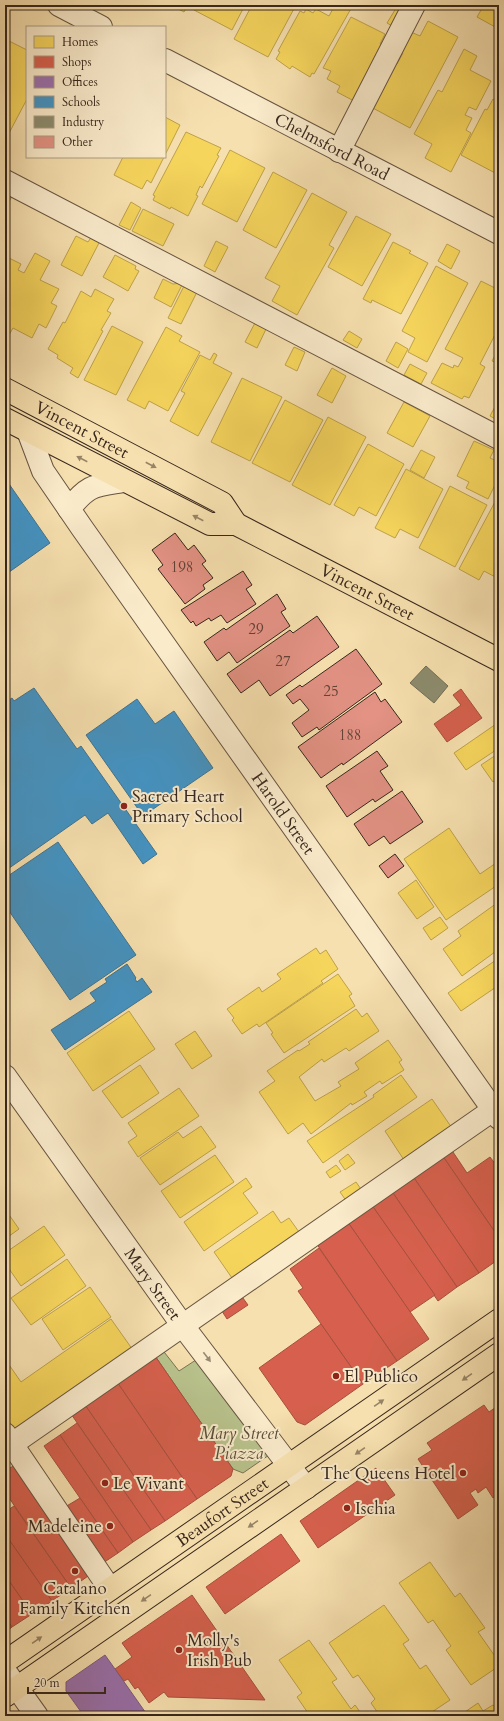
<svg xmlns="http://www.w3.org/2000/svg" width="504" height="1721" viewBox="0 0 504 1721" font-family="Cardo,serif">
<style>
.green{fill:#b9c38d;stroke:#787555}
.homes{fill:#f6d55c;stroke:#bda149}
.shops{fill:#d6604d;stroke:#a64f3f}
.offices{fill:#9970ab;stroke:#7c5a80}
.schools{fill:#4393c3;stroke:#3f7391}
.industry{fill:#8c8c6e;stroke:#726e56}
.building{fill:#e39284;stroke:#37271d}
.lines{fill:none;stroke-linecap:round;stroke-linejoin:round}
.minor-casing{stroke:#675542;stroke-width:24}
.major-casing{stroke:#37271d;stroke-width:24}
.minor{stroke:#faebcb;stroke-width:22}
.major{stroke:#f7e0af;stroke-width:22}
.oneway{fill:#978466}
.oneway2{fill:#988974}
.poi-dot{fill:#8f2418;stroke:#faebcb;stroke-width:1.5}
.labels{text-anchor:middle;stroke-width:4;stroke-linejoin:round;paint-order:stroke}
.number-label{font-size:15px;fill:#624237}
.street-label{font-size:17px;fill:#37271d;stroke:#faebcb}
.poi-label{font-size:17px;fill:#37271d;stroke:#faebcb;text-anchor:start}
.park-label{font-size:17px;font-style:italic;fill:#584e39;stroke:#faebcb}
</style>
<rect width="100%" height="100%" fill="#f7e0af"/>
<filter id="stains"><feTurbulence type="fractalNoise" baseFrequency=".005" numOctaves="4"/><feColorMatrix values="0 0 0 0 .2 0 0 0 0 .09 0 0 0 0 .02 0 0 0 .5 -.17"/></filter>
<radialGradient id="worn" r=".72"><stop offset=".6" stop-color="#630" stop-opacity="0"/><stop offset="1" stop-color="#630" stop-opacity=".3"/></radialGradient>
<polygon class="green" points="161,1348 179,1371 199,1358 272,1453 243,1473 233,1469 153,1353"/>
<g class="homes">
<polygon points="171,5 188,5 184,12"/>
<polygon points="197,5 245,5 232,30 194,10"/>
<polygon points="252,5 296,5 268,57 234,39"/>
<polygon points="335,5 353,5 314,74 312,73 310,77 292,66 290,69 276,59 280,52 278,51 300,11 304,13 306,9 313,13 316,9 329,16"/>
<polygon points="398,5 404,9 394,27 387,23"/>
<polygon points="484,5 499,12 499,25 497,28 477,17"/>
<polygon points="351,17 385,34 380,44 383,46 354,101 337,92 340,86 327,79 331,71 323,68"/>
<polygon points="428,21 458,37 410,128 371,107 394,62 397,64 403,53 401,52 411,32 420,36"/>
<polygon points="5,39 27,50 27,99 7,137 5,136"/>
<polygon points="464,49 477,56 470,70 491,81 476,110 469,107 465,115 472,118 466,130 471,133 451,172 425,158 432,144 414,134 438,90 442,92"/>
<polygon points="493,99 499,103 499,175 461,155 485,109 487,110"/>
<polygon points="165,117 180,125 165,155"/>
<polygon points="186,132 221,148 217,155 219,156 202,188 200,186 196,195 198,196 188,216 171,207 170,209 153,200 155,196 153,195"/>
<polygon points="230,150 265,168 237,222 202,204"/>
<polygon points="123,157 164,157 151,183 147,180 142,189 114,175"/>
<polygon points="273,172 307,190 276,248 243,230"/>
<polygon points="5,192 12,196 5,210"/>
<polygon points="312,193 347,212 329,245 334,248 297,315 272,301 280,286 265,278"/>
<polygon points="131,202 141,208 130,230 119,225"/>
<polygon points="143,209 174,224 163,246 132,231"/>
<polygon points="356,216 391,234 362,286 328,267"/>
<polygon points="76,236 88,242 92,236 100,241 82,276 61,265"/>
<polygon points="216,241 228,247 215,272 204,266"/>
<polygon points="393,242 411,251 409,253 428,263 401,314 372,300 371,303 363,299"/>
<polygon points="447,244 460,251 451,269 438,261"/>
<polygon points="35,253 50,261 40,280 59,289 51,303 57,306 46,328 39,324 32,338 13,328 9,335 5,333 5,256 21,264 18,270 24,273"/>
<polygon points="115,255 136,266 135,269 139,271 128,291 103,277"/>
<polygon points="436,266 468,283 427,362 408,352 415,338 402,331"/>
<polygon points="163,279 173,284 183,283 171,307 154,298"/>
<polygon points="481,281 499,290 499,327 480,364 485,367 469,398 464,396 462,399 431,383 442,363 453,368 454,365 458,367 463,358 445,349"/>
<polygon points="184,286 197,292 181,324 168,318"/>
<polygon points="95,289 114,299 107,311 111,313 101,330 103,331 78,378 70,373 73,368 57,358 58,355 48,349 63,322 65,323 81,291 91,297"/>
<polygon points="256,321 267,327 257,348 245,342"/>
<polygon points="112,326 143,342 116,395 84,380"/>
<polygon points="166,327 182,336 179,341 200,352 168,411 149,401 145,409 127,400"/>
<polygon points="349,331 362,339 357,348 343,340"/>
<polygon points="396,342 408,349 398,368 386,361"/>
<polygon points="294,347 305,352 297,371 285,365"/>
<polygon points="499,348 499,371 494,368 497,363 492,361"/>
<polygon points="214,353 217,355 213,363 232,373 198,436 170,421 185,393 181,391 200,355 210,360"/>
<polygon points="410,364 427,373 421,384 404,375"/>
<polygon points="332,368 346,376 332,403 317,395"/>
<polygon points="242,378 282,397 250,461 211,442"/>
<polygon points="499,399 499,421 490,416"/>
<polygon points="285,400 323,420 290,482 252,463"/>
<polygon points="404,402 430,416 413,447 387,433"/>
<polygon points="328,417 366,437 330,505 292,485"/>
<polygon points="474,441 494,450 490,458 499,462 499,477 488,499 466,488 469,482 457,476"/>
<polygon points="368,444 404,464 376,516 359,507 354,516 334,505"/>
<polygon points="421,450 435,457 424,478 410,470"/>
<polygon points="406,469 443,489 418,538 400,529 395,538 375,528"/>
<polygon points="450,486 487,505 455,567 419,548"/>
<polygon points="496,500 499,501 499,579 484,571 479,580 459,569"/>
<polygon points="499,722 499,748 466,770 454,753"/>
<polygon points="499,753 499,777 493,782 481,765"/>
<polygon points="449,828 480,874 499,861 499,884 446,920 404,859"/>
<polygon points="416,880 434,907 417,919 398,893"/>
<polygon points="497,903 499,907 499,949 462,976 443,949 461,936 458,931"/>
<polygon points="440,917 448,928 431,940 423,928"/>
<polygon points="316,948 320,954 326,950 338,969 321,981 323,983 259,1027 257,1024 242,1034 232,1020 234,1018 227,1009 259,987 262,992 281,979 277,974"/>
<polygon points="499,958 499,985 461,1011 448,993"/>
<polygon points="338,974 352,994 349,996 355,1006 284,1053 271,1034 273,1033 266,1023"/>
<polygon points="356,1009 362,1017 367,1013 379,1031 349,1051 346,1048 324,1062 322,1059 299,1077 315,1101 341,1086 338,1082 359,1069 355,1063 388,1040 402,1060 399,1062 404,1070 382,1084 380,1081 364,1092 367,1096 352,1105 351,1103 311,1134 303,1123 288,1134 259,1092 275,1081 267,1071 298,1050 299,1051 310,1044 308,1042"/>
<polygon points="129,1011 155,1049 93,1091 67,1053"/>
<polygon points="195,1031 212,1056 192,1069 175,1044"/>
<polygon points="140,1065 159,1093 122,1118 102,1091"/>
<polygon points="401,1075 417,1097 323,1163 307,1141 374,1097 373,1095"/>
<polygon points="179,1088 199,1116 138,1157 128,1142 137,1136 128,1123"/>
<polygon points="432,1099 452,1128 404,1160 385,1131"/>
<polygon points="201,1126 216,1147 160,1185 140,1158 178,1132 183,1138"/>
<polygon points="348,1154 355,1163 345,1170 339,1161"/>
<polygon points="215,1155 234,1182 180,1218 161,1191"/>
<polygon points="336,1165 341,1171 330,1178 326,1172"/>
<polygon points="246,1178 252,1187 243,1193 258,1213 204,1251 184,1222"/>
<polygon points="356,1182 363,1192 347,1202 340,1192"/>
<polygon points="5,1209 19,1229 5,1239"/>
<polygon points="273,1211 281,1223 289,1218 299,1232 232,1278 214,1252"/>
<polygon points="44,1226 65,1255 21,1286 5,1263 5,1253"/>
<polygon points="67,1259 86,1286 31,1325 11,1298"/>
<polygon points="90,1287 111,1317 63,1350 42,1319"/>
<polygon points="111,1319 135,1353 22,1430 8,1428 5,1424 5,1359 21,1382"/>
<polygon points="430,1562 455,1597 460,1593 485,1628 478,1632 499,1662 499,1666 471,1685 446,1650 451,1646 433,1620 428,1623 399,1583"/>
<polygon points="384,1605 409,1640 403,1644 420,1669 426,1665 450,1700 426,1716 380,1716 371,1703 375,1699 358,1675 353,1678 329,1643"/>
<polygon points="309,1640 337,1679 332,1682 351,1709 355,1705 363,1716 310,1716 297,1697 302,1693 279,1660"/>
<polygon points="478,1703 483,1711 493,1705 499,1711 499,1716 459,1716"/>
</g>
<g class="shops">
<polygon points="461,689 482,718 447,742 434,724 461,705 453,695"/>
<polygon points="449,1146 467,1173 490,1157 499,1169 499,1238 440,1152"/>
<polygon points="440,1152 499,1238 499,1259 479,1273 410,1172"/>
<polygon points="410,1172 479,1273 457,1287 389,1187"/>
<polygon points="389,1187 457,1287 438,1301 369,1201"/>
<polygon points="369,1201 435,1295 410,1312 345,1218"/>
<polygon points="345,1218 429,1339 397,1361 314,1240"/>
<polygon points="319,1248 397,1361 363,1384 298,1291 303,1288 290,1269"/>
<polygon points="240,1294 248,1305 227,1319 220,1308"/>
<polygon points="321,1324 363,1384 305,1425 297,1422 259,1368"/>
<polygon points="153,1353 233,1469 231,1476 197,1499 115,1379"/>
<polygon points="115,1379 197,1499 165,1521 83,1402"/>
<polygon points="83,1402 165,1521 151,1530 69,1411"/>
<polygon points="484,1405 489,1412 499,1405 499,1494 493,1498 486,1487 478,1493 476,1489 470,1493 478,1505 458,1519 418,1459 432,1450 427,1443"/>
<polygon points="77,1423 151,1530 133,1542 60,1435"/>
<polygon points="60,1435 133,1542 118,1553 44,1446"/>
<polygon points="15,1465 91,1574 71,1588 5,1492 5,1471"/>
<polygon points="376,1468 395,1495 318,1548 300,1521"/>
<polygon points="80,1498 118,1553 103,1563 65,1507"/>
<polygon points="14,1506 71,1588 52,1601 5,1534 5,1512"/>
<polygon points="5,1534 52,1601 32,1614 5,1575"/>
<polygon points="281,1534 300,1561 225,1614 206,1587"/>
<polygon points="5,1575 32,1614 12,1627 5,1617"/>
<polygon points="192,1595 265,1700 168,1697 164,1692 149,1703 138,1687 135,1689 128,1679 124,1681 115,1669 132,1657 122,1643"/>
<polygon points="5,1617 12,1627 5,1633"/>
</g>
<polygon class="offices" points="105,1655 115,1669 148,1716 84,1716 66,1691 66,1682"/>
<g class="schools">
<polygon points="7,481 50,543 5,575 5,482"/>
<polygon points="34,688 77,749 81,746 157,854 143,864 108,813 92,824 85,815 5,871 5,703 12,698 14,701"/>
<polygon points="137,699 155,724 174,711 213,768 143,816 86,735"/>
<polygon points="58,842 136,955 70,1000 5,905 5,878"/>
<polygon points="127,964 136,978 135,979 137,982 142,978 152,992 65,1050 51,1030 96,1001 90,993 107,982 105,979"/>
</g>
<polygon class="industry" points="426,666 448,686 434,703 410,683"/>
<g class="building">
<polygon points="175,533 188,550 194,545 206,561 202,564 213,578 203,585 205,589 185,604 158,569 163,565 152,550"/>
<polygon points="243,571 252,585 246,589 256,604 227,623 221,615 211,621 209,618 196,626 193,621 191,623 181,610"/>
<polygon points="277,594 286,609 281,612 290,626 237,663 229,652 217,661 204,642 224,628 226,630"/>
<polygon points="317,616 339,647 270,696 259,680 241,693 227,674 290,630 293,633"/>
<polygon points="356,649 382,684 319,730 317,727 302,737 292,723 309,710 300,699 293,704 286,695 300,685 302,687"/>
<polygon points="375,692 381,702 385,699 402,722 343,765 342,763 321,778 298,747"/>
<polygon points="377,751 388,766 380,771 393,790 375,802 373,799 347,817 326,786"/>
<polygon points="402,791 423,822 390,844 384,836 369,846 354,824"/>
<polygon points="395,854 404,866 388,878 379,866"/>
</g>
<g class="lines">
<g class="minor-casing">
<g id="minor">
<polyline points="59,5 101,27"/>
<path id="s1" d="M165,60L499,233"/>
<polyline points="339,151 414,5"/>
<polyline points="5,181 499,438"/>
<path id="s2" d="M28,431L43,471L82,528L499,1118"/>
<path d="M69,509C89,484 94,486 124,481"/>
<path id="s3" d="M5,1076L183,1326L306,1488"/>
<polyline points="5,1434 110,1589"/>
<polyline points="5,1449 493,1110"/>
<polyline points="5,1671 37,1716"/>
</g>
</g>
<g class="major-casing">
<g id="major">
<path id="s4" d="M5,389L222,503L236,524"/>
<path id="s5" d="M5,419L210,524H236L499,660"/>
<path id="s6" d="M5,1662L499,1320"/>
<polyline points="5,1696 499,1354"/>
</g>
</g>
<use href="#minor" class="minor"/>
<use href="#major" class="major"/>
</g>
<defs><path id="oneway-solid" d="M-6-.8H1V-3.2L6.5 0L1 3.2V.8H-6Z"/></defs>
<g class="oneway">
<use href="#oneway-solid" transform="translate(82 459) rotate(-153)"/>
<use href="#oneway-solid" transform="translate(151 465) rotate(28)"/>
<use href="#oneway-solid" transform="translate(198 518) rotate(-153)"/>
<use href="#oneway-solid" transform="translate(467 1377) rotate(145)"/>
<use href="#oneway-solid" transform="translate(379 1403) rotate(-35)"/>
<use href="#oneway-solid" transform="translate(360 1451) rotate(145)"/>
<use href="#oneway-solid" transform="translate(253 1524) rotate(146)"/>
<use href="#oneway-solid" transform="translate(146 1598) rotate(145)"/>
<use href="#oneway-solid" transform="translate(37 1640) rotate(-35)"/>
</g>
<use class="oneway2" href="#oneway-solid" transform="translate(207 1357) rotate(53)"/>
<g class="poi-dot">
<circle cx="124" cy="806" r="4"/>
<circle cx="336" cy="1376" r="4"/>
<circle cx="463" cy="1473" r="4"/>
<circle cx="105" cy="1483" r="4"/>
<circle cx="347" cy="1508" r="4"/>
<circle cx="110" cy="1526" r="4"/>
<circle cx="75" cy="1571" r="4"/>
<circle cx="179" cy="1650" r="4"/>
</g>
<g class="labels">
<g class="number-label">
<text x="182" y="572">198</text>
<text x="256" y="634">29</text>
<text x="283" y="666">27</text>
<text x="331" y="696">25</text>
<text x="350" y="740">188</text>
</g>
<g class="street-label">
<text dy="6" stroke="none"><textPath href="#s1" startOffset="188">Chelmsford Road</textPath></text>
<text dy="6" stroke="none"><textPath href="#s4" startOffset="87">Vincent Street</textPath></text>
<text dy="6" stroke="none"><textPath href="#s5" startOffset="404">Vincent Street</textPath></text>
<text dy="6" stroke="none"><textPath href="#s2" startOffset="461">Harold Street</textPath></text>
<text dy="6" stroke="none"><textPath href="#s3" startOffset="255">Mary Street</textPath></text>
<text dy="6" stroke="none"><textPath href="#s6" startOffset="264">Beaufort Street</textPath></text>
</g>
<g class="poi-label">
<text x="132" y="802">Sacred Heart<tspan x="132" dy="20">Primary School</tspan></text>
<text x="344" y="1382">El Publico</text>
<text x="455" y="1479" text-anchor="end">The Queens Hotel</text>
<text x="113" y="1489">Le Vivant</text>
<text x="355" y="1514">Ischia</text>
<text x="102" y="1532" text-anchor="end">Madeleine</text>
<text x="75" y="1594" text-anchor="middle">Catalano<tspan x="75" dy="20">Family Kitchen</tspan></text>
<text x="187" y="1646">Molly's<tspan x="187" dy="20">Irish Pub</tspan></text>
</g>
<g class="park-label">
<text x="239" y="1439">Mary Street<tspan x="239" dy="20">Piazza</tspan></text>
</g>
</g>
<rect width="504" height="1721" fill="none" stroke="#f7e0af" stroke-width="20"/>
<rect x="6" y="6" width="492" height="1709" fill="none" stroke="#37271d" stroke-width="2"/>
<rect x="10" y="10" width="484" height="1701" fill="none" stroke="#37271d"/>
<rect x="26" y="26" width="140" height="132" fill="#faebcb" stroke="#ac9d85"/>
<rect x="34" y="36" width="20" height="12" fill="#f6d55c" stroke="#ac9d85"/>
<text x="62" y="46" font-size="12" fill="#37271d">Homes</text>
<rect x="34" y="56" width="20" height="12" fill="#d6604d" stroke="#ac9d85"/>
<text x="62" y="66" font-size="12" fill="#37271d">Shops</text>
<rect x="34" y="76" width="20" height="12" fill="#9970ab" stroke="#ac9d85"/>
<text x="62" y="86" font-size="12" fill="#37271d">Offices</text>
<rect x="34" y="96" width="20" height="12" fill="#4393c3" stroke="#ac9d85"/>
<text x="62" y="106" font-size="12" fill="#37271d">Schools</text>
<rect x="34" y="116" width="20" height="12" fill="#8c8c6e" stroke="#ac9d85"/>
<text x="62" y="126" font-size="12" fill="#37271d">Industry</text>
<rect x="34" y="136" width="20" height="12" fill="#e39284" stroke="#ac9d85"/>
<text x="62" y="146" font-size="12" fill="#37271d">Other</text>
<path d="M28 1687v6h77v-6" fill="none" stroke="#37271d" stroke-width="2"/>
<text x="34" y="1687" font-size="12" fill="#37271d" stroke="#faebcb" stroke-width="3" paint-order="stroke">20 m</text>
<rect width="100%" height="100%" filter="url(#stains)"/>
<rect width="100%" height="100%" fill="url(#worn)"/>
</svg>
